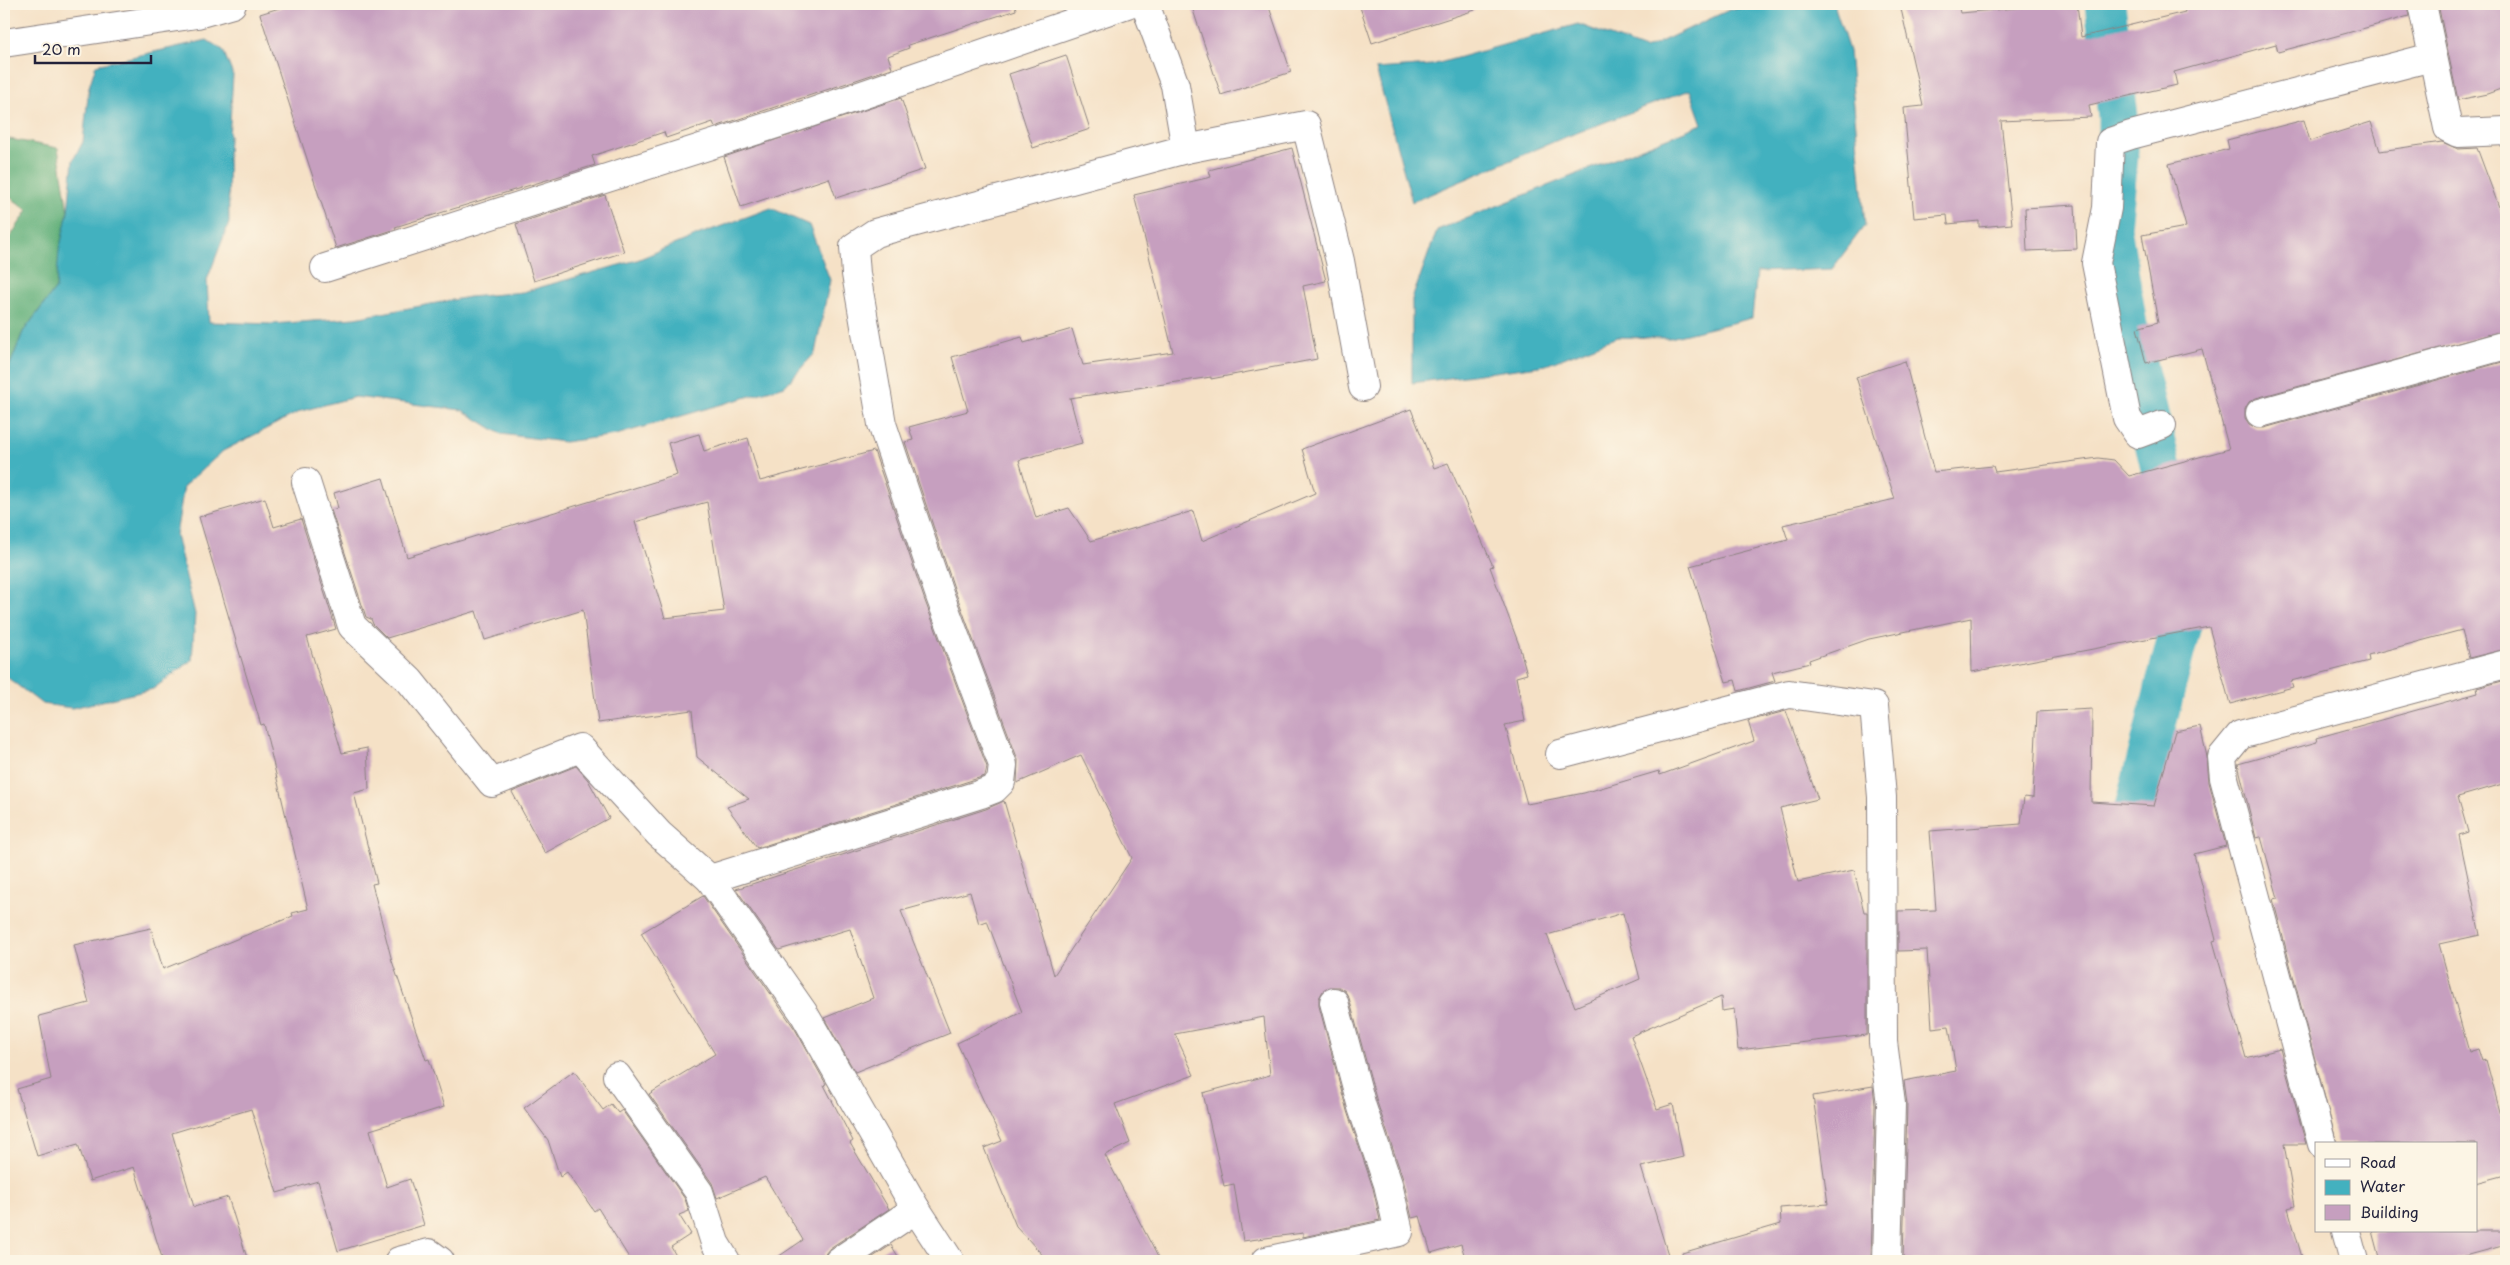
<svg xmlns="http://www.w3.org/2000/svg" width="2510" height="1265" viewBox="0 0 2510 1265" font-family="'Playpen Sans',sans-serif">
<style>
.forest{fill:#62b07a;stroke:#42695a}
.water{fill:#43b1bf;stroke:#326a7d}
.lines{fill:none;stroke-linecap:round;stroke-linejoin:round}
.canal{stroke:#43b1bf;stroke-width:41}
.building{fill:#c69fbf;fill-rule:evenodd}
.minor-casing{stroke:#8c8280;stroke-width:30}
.minor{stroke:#fff;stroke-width:28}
</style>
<rect width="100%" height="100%" fill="#fcf5e5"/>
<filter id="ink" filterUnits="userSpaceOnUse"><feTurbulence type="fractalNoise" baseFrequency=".02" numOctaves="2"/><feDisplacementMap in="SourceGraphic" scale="10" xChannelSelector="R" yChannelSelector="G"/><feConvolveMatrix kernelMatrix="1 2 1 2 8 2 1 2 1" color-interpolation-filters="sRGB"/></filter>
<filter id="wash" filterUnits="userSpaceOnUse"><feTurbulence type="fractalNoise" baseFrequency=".0096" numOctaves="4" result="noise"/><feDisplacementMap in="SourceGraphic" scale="20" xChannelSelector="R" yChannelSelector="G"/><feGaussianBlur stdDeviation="1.12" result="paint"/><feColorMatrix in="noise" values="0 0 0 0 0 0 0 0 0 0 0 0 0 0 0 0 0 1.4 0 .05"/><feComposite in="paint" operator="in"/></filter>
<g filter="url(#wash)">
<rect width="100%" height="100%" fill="#f5e1c6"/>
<polygon class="forest" points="4,138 58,148 68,212 56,288 23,332 4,380 4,246 28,210 4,193"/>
<g class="water">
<polygon points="1782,4 1834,4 1849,51 1865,225 1832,269 1757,272 1752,318 1670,338 1617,337 1546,365 1412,383 1412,299 1437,230 1702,124 1690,90 1558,140 1412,202 1376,69 1432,65 1578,24 1645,49 1731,9"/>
<polygon points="207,40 223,50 233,75 228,154 229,223 207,280 209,322 272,324 355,318 469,297 523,292 637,260 697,235 771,208 809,225 830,280 815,353 785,386 616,435 564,442 501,434 462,410 355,397 301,411 223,451 184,486 176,535 195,614 192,660 153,689 72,708 42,704 4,675 4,380 23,332 56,288 59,251 68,212 73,160 83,142 89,87 96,65"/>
</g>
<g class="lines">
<polyline class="canal" points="2105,4 2118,116 2118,156 2111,228 2127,325 2184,565 2181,625 2122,859"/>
</g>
<g id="blocks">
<g class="building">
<polygon points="292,4 1015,4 1016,10 908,45 909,48 888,56 892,68 715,127 713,122 666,138 664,132 592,156 595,165 395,227 396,229 336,248 260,14"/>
<polygon points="1191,4 1268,4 1291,72 1221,95"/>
<polygon points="1359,4 1474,4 1475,10 1372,43"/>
<polygon points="1924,4 1958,4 1960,13 2028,7 2028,4 2077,4 2081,37 2185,12 2183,4 2407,4 2409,16 2278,52 2276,44 2174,72 2177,85 2089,105 2091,117 2001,121 2012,224 1979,227 1979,221 1948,224 1947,215 1914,218 1904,108 1923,106 1901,9"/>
<polygon points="2438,4 2506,4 2506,87 2487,94 2458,100"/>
<polygon points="1066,55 1090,129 1033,148 1009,74"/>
<polygon points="901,98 925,169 836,198 829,178 741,207 724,157"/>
<polygon points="2304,120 2310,141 2371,122 2380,151 2442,142 2458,149 2477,148 2506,226 2506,330 2256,398 2249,402 2245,409 2245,418 2249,424 2256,428 2264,428 2506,361 2506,649 2469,658 2462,630 2368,655 2369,661 2291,681 2293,687 2230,704 2209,627 1972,672 1971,618 1869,639 1809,660 1810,663 1772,672 1775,681 1738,691 1735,680 1726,682 1690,566 1788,540 1783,525 1895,499 1856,377 1905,361 1934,472 1993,466 1995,472 2098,458 2114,460 2129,476 2229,449 2202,349 2146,363 2137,328 2158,322 2142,235 2186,227 2169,164 2229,149 2227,140"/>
<path d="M1292,148L1326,281L1303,286L1317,359L1211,379V377L1070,398L1082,443L1019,460L1036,518L1069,508L1091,541L1193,511L1202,541L1315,493L1302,449L1411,409L1434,468L1448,463L1493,566L1490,567L1519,645L1527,674L1516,677L1525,721L1505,725L1527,804L1584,793L1659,771L1660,775L1754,741L1748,721L1786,711L1818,799L1780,808L1798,882L1854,870L1864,912H1867V1035L1738,1050L1734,1009L1722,1011L1721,997L1631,1036L1657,1109L1673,1104L1683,1157L1641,1167L1670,1261H1466L1461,1244L1431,1253L1420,1216L1412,1218L1403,1179L1377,1102L1349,998L1345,991L1339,987H1330L1323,991L1319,998V1006L1347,1111L1373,1188L1380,1220L1303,1237V1233L1243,1241L1234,1184L1224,1186L1203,1093L1270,1075L1264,1017L1175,1034L1194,1075L1115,1104L1130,1143L1105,1155L1160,1261H1048L1016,1226L984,1148L1002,1141L957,1043L1022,1012L987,921L979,924L970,892L901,911L950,1033L855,1072L824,1018L873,998L850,929L779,950L736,889L986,809L1004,801L1054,975L1132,858L1081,755L1017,783L1018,760L955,591L905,442L913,440L909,427L968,411L952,357L1022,337L1024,343L1072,329L1083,365L1173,352L1134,195L1211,177L1209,170ZM1623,913L1640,979L1575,1007L1547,935Z"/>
<polygon points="605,195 624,252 534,281 516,224"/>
<polygon points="2075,205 2077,249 2027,251 2025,208"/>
<path d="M699,434L704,451L748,438L760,481L874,451L925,601L987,767L985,776L757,848L727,807L749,799L697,757L692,710L598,723L583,610L485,640L476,611L387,638L373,624L371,619L366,617L331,510L338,508L334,493L383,478L407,557L677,475L668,443ZM707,502L724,611L665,618L635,522Z"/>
<polygon points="265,498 274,527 301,519 336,629 307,637 342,753 367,748 369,789 354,793 377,883 372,884 392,961 426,1060 429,1059 444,1107 370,1130 387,1187 410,1179 424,1225 338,1251 318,1181 277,1193 251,1109 172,1133 194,1207 228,1197 248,1261 163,1261 134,1167 90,1181 78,1144 37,1156 17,1089 51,1079 39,1016 89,1003 74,945 151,928 163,969 293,916 292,913 308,909 264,724 261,725 199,517"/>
<polygon points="2506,680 2506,783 2458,797 2468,832 2459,835 2480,935 2439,944 2469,1052 2478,1049 2482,1061 2486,1060 2506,1134 2506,1175 2476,1183 2476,1144 2337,1144 2273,899 2278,898 2261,837 2256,838 2238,764 2317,742 2316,738 2478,693 2477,688"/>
<polygon points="2092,709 2091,802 2154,806 2175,731 2200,726 2207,757 2209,782 2226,846 2194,854 2216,940 2213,941 2246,1058 2280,1049 2306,1144 2284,1144 2295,1206 2288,1208 2303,1261 1903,1261 1907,1104 1904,1081 1956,1071 1949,1026 1932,1028 1927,950 1898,951 1898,911 1936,910 1930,831 2021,824 2024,797 2033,798 2037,712"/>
<polygon points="576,766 588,780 609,818 545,853 512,792"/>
<polygon points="703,896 795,1029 826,1084 824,1085 853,1141 850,1143 889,1209 830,1248 825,1254 824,1261 772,1261 803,1240 765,1177 717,1198 712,1183 649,1094 715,1054 641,933"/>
<polygon points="574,1071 603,1110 611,1104 618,1113 622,1110 685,1199 689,1211 679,1215 691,1234 671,1247 679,1261 631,1261 598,1208 594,1211 567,1172 560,1177 548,1140 524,1108"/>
<polygon points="1873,1086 1875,1105 1871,1261 1683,1261 1682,1253 1781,1224 1780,1208 1828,1204 1813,1096"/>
<polygon points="2372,1231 2506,1231 2506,1245 2447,1261 2380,1261"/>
<polygon points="891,1245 901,1261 867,1261"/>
</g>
</g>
</g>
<g filter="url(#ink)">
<use href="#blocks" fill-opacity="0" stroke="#8c8280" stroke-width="1"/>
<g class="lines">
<g class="minor-casing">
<g id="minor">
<polyline points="1145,4 1175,85 1186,149"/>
<polyline points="2422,4 2448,128 2458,133 2506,131"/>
<polyline points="4,43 197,14 232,4"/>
<polyline points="325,268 795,118 1127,4"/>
<polyline points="2260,413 2506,345"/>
<polyline points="2162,425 2138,434 2127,418 2096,263 2107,208 2110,142 2131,135 2432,57"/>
<polyline points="306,482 352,626 410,681 492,783 580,748 659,834 710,879 803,1012 916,1209 950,1261"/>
<polyline points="1560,754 1789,694 1874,706 1882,797 1883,1042 1891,1104 1887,1261"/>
<polyline points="710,879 981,794 994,789 1001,782 1003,765 940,596 882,424 856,274 854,247 875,233 1186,149 1306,125 1340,261 1363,387"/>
<polyline points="617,1076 699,1192 715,1243 726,1261"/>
<polyline points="2322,1144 2224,778 2222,757 2240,735 2506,664"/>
<polyline points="2346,1231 2354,1261"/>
<polyline points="399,1261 429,1253 440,1261"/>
<polyline points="839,1261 916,1209"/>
<polyline points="1266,1261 1399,1232 1388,1184 1362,1107 1334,1002"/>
</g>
</g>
<use href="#minor" class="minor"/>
</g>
</g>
<rect width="2510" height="1265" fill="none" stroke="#fcf5e5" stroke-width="20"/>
<rect x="2315" y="1142" width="162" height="90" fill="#fcf5e5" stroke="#a5a1a1"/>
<rect x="2325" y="1159" width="25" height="8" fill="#ffffff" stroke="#a5a1a1"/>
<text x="2360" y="1168" font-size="15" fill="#22223b">Road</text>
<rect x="2325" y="1180" width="25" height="15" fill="#43b1bf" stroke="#a5a1a1"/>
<text x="2360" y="1192" font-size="15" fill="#22223b">Water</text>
<rect x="2325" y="1205" width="25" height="15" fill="#c69fbf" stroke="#a5a1a1"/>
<text x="2360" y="1218" font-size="15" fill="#22223b">Building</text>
<path d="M35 55v8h116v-8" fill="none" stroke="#22223b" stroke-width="2.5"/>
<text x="42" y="55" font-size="15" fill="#22223b" stroke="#fcf5e5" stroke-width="4" paint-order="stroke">20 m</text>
</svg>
